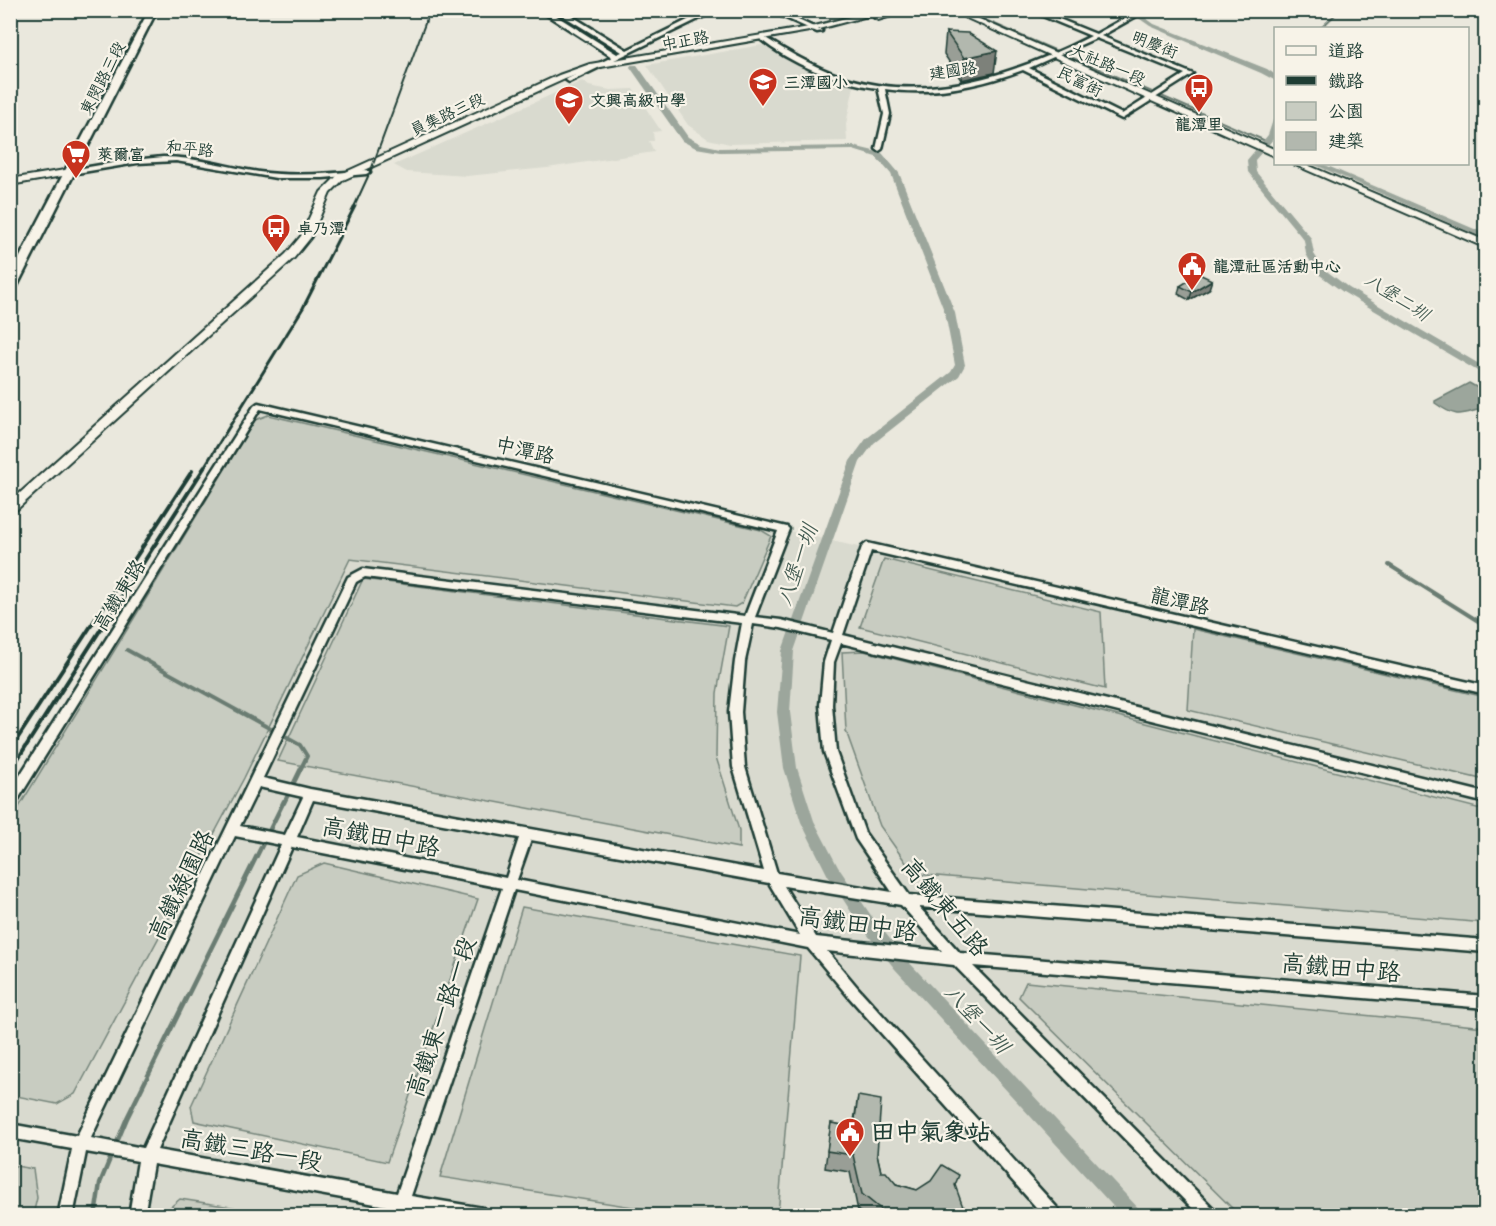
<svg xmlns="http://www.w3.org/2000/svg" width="1496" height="1226" viewBox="0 0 1496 1226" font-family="Sriracha,'LXGW WenKai TC',sans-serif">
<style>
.built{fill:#d9dacf}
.green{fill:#c8ccc1;stroke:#74847a;stroke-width:1.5}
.water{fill:#9ca69c;stroke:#6a7c72;stroke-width:1.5}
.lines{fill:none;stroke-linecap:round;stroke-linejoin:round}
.stream-far2{stroke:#6a7c72;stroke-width:2}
.stream-far1{stroke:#6a7c72;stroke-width:4}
.stream{stroke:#6a7c72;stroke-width:4.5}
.canal{fill:#9ca69c;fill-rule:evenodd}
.minor-casing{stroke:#1f3d34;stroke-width:5}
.tertiary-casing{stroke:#1f3d34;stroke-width:4}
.secondary-casing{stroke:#1f3d34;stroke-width:5}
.minor{fill:#f7f3e8;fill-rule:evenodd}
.tertiary{fill:#f7f3e8;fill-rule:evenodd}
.secondary{fill:#f7f3e8;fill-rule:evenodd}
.rail-far2{stroke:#1f3d34;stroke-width:2}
.rail-far1{stroke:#1f3d34;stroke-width:3}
.rail{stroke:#1f3d34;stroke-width:4}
.wall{fill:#999e96;stroke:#1f3d34;stroke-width:1.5}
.shaded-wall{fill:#7d817a;stroke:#1f3d34;stroke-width:1.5}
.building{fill:#b2b8ae;stroke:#1f3d34;stroke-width:1.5}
.labels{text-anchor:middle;stroke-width:4.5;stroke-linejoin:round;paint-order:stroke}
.far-street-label{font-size:16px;fill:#1f3d34;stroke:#f7f3e8}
.far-poi-label{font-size:16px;font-weight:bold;fill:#1f3d34;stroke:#f7f3e8;text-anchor:start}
.far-water-label{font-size:18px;font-style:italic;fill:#445c53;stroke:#f7f3e8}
.street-label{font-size:20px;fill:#1f3d34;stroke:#f7f3e8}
.water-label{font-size:21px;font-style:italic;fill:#445c53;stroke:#f7f3e8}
.near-street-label{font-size:24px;fill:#1f3d34;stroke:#f7f3e8}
.near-poi-label{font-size:24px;font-weight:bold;fill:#1f3d34;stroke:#f7f3e8;text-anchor:start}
</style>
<rect width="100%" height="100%" fill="#eae8dd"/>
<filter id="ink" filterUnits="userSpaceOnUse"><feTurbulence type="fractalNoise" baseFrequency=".0167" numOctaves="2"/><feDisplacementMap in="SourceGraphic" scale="12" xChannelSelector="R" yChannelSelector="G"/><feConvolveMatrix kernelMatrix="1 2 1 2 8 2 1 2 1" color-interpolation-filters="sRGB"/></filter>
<g filter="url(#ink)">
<g class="built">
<polygon points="762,45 808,68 854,86 846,124 847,141 730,144 708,139 688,125 647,65"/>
<polygon points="582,81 589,86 610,90 633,89 661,131 653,132 654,141 649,141 654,152 547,168 467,176 407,172 394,165"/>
<polygon points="253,406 1485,693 1485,1215 11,1215 10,787"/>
</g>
<g class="green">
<polygon points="268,415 761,530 771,536 742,603 735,607 350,559 244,778 75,1094 57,1104 11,1095 11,820 255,420"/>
<polygon points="884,559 1101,612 1105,689 860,627"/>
<polygon points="363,579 729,626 717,693 716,757 739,830 739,848 278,761"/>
<polygon points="1193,629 1485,697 1485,780 1188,710"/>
<polygon points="864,651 1485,810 1485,923 914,874 880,826 846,731 842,652"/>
<polygon points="324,863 478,899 387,1162 194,1121 191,1106 297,875"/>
<polygon points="522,907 800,956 778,1215 684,1215 440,1177"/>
<polygon points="1026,982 1485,1027 1485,1215 1239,1215 1019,997"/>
<polygon points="10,1165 33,1169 37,1198 33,1215 11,1215"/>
<polygon points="180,1199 283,1215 161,1215"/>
</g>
<path class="water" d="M1469,383L1485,392V408C1460,414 1459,420 1435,403V401Z"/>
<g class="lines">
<g class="stream-far2">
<polyline points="962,10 1268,142"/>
<polyline points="1321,28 1340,10"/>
</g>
<g class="stream-far1">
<polyline points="1389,565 1486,626"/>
<polyline points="127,650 300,745 307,756 284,803"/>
</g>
<polyline class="stream" points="95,1216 100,1183 127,1118 284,801"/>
<g class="canal">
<polygon points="547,10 555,10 618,51 611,53"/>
<polygon points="1127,10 1135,10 1154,24 1267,69 1276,75 1276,81 1261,73 1150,26"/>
<polygon points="631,65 637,65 688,137 701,144 720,148 853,146 882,153 899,173 955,313 965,365 959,376 874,443 860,462 794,651 790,712 797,768 814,821 838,867 870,914 906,959 1140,1210 1142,1216 1122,1216 895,969 859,924 828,876 801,822 784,768 777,712 782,651 850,461 866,439 951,372 955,365 945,313 891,174 876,157 853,150 720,152 696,148 682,141 630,67"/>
<polygon points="1273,120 1276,120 1276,136 1255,160 1256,172 1311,238 1314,254 1324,269 1349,288 1486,368 1486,376 1343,292 1317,273 1306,254 1304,240 1248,172 1247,160 1268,135"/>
<polygon points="1313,164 1323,164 1486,234 1486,239"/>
</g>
<g class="minor-casing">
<g id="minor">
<polygon points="539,10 547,10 617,54 622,52 554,10 562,10 627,50 708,10 717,10 569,82 566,80 567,79 612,57"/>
<polygon points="768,10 777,10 822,31 817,32"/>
<path d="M1028,10H1037L1096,34L1139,10H1147L1101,36L1193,74L1122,119L1023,70C980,86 931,96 885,89L890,114L882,149L879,151L876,149L884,114L878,88C838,83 790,64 759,38L764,37C791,54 819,70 850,79C932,103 1018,73 1091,36ZM1096,38L1185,74L1122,114L1029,68Z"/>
<path d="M163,157C196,157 227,167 259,172C294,177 331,174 366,170L370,172L366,174L323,178H276L176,161L137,163L71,174L67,172L71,170L124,161Z"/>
<path d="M258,403L787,527L789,529L755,617L781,620L833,633L862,547L867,543L1486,686V694L871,551L843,635L1486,793V803L841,643L834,662L832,705L836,752L865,833L909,895L1486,940V952L919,907L960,953L1486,996V1008L973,966L1216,1211L1218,1216H1200L954,965L827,951L858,988L1060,1211L1062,1216H1044L848,996L808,948L514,890L411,1196L483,1208L488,1211L490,1216H438L407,1210L405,1216H390L392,1207L153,1164L144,1216H129L138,1161L86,1152L73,1216H58L72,1149L10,1138V1124L77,1136L348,577L363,569L745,616L778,531L260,409L14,806L10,807V791L254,406ZM365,577L742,623L735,661L729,712L733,767L764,871L310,789L263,778L356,582ZM753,624L781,628L831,640L824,662L820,705L824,752L856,839L892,892L777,873L745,767L741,712L745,661ZM259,787L303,797L285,835L240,826ZM313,800L519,838L506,878L297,837ZM235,836L281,845L143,1148L91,1138ZM531,840L769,883L800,935L517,880ZM292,847L502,888L397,1193L157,1150ZM784,886L901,905L942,951L816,937Z"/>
</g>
</g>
<g class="tertiary-casing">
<g id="tertiary">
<polygon points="876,10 890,10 815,30 595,68 565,79 343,180 330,193 311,237 294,258 14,512 10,513 10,502 286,254 301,236 321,192 337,176 559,75 590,64 815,26"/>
<polygon points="897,10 911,10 878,20 874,18"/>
<polygon points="949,10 959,10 1276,150 1276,157"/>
<polygon points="1293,164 1305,164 1486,241 1486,248"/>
<polygon points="71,169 76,172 74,174 10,185 10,179"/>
</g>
</g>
<g class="secondary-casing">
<polygon id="secondary" points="149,10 157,10 16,288 10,291 10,276"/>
</g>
<use href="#minor" class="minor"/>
<use href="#tertiary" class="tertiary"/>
<use href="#secondary" class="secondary"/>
<polyline class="rail-far2" points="354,207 371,170 430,10"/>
<polyline class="rail-far1" points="203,469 303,308 355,206"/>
<g class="rail">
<polyline points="10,750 192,471"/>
<polyline points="10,771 204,468"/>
</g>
</g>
<g class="wall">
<polygon points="946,32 994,73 961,80 944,54"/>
<polygon points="1180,286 1209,289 1189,300 1178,294"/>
<polygon points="858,1096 877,1154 881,1172 896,1184 917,1190 955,1185 959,1215 865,1215 858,1211 850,1172 825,1168 831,1123 853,1127"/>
</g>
<g class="shaded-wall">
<polygon points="997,51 994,73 961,80 964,58"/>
<polygon points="1212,280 1209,289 1189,300 1192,292"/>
<polygon points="963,1207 959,1215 949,1215"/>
</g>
<g class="building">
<polygon points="946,32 968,33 997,51 964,58"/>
<polygon points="1199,274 1212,280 1192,292 1180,286"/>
<polygon points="858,1096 881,1100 877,1154 881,1172 886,1172 896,1184 917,1190 931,1181 942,1165 959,1175 955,1185 963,1207 958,1213 949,1215 888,1215 862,1194 853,1155 827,1151 831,1123 854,1127"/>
</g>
</g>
<defs>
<g id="school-pin" transform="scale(1.5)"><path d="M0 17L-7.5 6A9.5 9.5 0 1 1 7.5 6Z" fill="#c8321e" stroke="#f7f3e8"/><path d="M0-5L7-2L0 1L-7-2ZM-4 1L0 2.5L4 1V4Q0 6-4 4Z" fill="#fff"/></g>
<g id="bus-pin" transform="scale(1.5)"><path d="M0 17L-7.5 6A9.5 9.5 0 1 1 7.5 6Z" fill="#c8321e" stroke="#f7f3e8"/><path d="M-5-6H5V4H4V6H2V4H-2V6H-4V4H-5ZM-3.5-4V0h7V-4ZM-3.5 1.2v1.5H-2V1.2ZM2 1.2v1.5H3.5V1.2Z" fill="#fff"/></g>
<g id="supermarket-pin" transform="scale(1.5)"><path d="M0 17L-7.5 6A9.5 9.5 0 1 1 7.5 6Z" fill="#c8321e" stroke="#f7f3e8"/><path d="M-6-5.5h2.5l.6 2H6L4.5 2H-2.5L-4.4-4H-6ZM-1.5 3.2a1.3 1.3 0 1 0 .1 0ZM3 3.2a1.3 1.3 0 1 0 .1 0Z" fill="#fff"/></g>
<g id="civic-pin" transform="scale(1.5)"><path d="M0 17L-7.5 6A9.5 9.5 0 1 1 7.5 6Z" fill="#c8321e" stroke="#f7f3e8"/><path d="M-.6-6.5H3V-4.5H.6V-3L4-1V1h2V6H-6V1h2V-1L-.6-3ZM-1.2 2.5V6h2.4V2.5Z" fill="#fff"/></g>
</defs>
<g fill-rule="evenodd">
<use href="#school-pin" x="763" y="82"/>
<use href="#bus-pin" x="1199" y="88"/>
<use href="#school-pin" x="569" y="100"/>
<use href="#supermarket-pin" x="76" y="154"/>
<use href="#bus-pin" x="276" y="228"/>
<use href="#civic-pin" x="1192" y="266"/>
<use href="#civic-pin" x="850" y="1132"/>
</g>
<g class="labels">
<g class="far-street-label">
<text transform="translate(685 40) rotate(-10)" y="6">中正路</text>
<text transform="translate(1155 44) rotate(21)" y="6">明慶街</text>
<text transform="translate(1108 64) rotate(23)" y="6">大社路一段</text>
<text transform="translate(953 70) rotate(-8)" y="6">建國路</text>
<text transform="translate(102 78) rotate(-63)" y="6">東閔路三段</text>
<text transform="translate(1080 81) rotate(26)" y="6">民富街</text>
<text transform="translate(447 114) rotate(-25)" y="6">員集路三段</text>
<text transform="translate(190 148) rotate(6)" y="6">和平路</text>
</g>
<g class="far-poi-label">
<text x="784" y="88">三潭國小</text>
<text x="590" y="106">文興高級中學</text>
<text x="1199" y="130" text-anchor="middle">龍潭里</text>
<text x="97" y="160">萊爾富</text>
<text x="297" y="234">卓乃潭</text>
<text x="1213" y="272">龍潭社區活動中心</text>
</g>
<g class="far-water-label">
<text transform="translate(1397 297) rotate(32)" y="6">八堡二圳</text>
</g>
<g class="street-label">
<text transform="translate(525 450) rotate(13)" y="7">中潭路</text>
<text transform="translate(119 595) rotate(-58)" y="7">高鐵東路</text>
<text transform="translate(1180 601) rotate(13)" y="7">龍潭路</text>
</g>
<g class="water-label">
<text transform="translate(797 565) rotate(-71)" y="7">八堡一圳</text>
<text transform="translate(977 1019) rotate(47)" y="7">八堡一圳</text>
</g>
<g class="near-street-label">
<text transform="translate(381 837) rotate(11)" y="8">高鐵田中路</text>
<text transform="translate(181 885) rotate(-64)" y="8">高鐵綠園路</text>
<text transform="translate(945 907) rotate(50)" y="8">高鐵東五路</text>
<text transform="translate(858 924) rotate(8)" y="8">高鐵田中路</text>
<text transform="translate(1341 968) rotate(5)" y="8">高鐵田中路</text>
<text transform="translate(441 1017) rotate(-71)" y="8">高鐵東一路一段</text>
<text transform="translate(251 1150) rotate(10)" y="8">高鐵三路一段</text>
</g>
<g class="near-poi-label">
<text x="871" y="1140">田中氣象站</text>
</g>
</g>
<rect width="1496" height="1226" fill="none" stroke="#f7f3e8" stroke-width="36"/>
<rect x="18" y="18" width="1460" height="1190" fill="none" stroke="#1f3d34" stroke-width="2" filter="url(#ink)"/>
<rect x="1274" y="27" width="195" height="138" fill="#f7f3e8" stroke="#a1aaa0" stroke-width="1.5"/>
<rect x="1286" y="46" width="30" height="9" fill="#f7f3e8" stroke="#a1aaa0" stroke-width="1.5"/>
<text x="1328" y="57" font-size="18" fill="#1f3d34">道路</text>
<rect x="1286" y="76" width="30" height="9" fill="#1f3d34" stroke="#a1aaa0" stroke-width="1.5"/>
<text x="1328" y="87" font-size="18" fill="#1f3d34">鐵路</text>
<rect x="1286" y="102" width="30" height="18" fill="#c8ccc1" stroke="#a1aaa0" stroke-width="1.5"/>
<text x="1328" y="117" font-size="18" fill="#1f3d34">公園</text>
<rect x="1286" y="132" width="30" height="18" fill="#b2b8ae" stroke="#a1aaa0" stroke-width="1.5"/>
<text x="1328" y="147" font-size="18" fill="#1f3d34">建築</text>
</svg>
